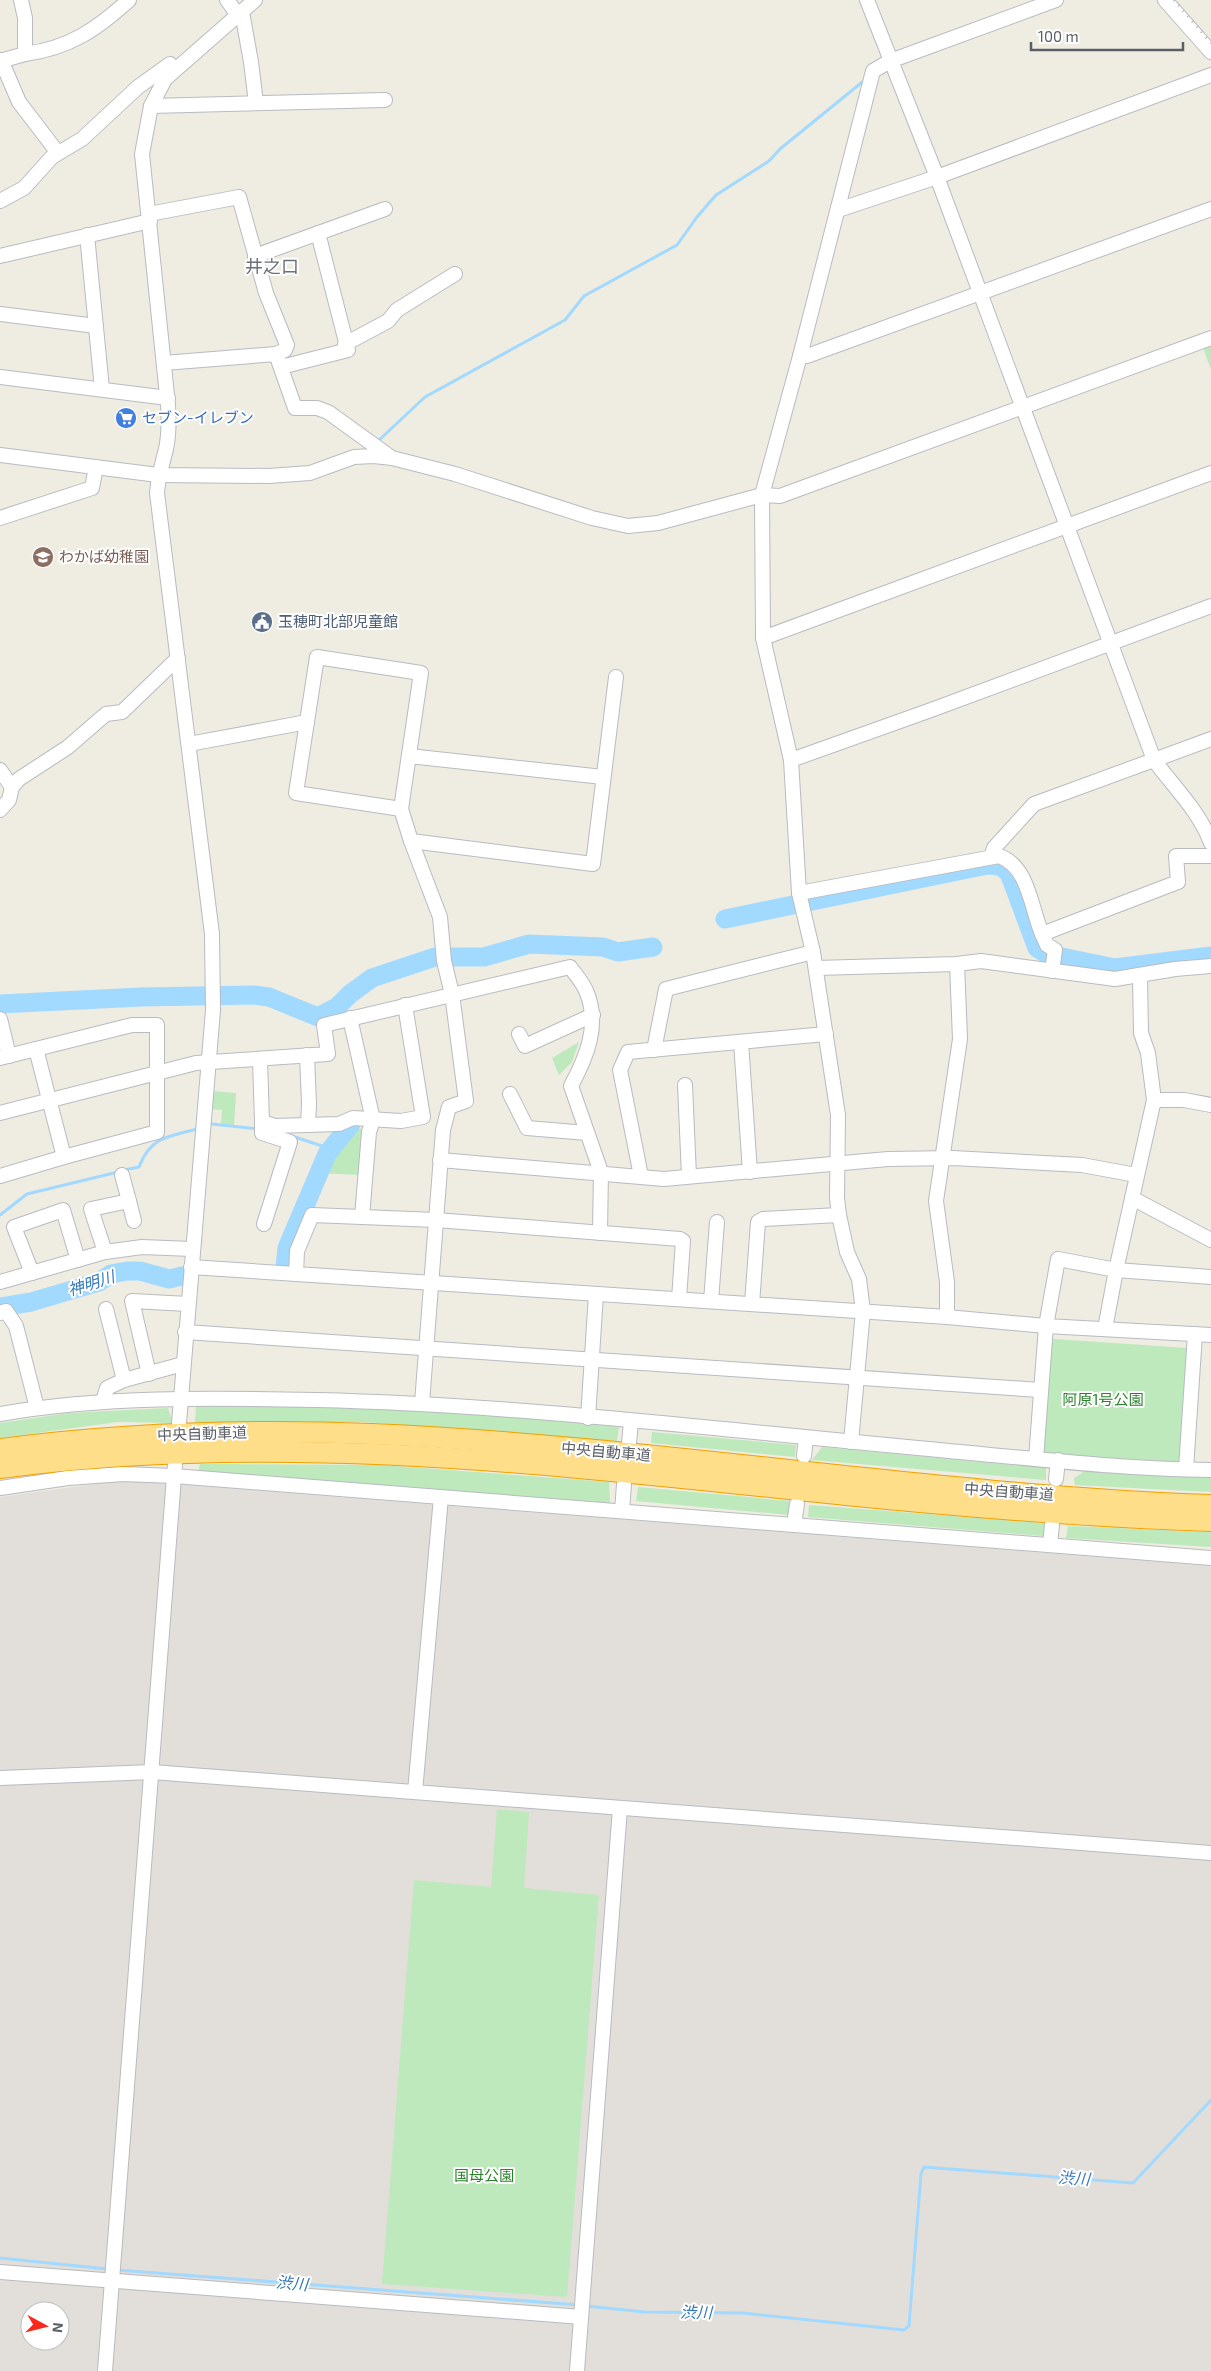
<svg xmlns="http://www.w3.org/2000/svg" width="1211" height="2371" viewBox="0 0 1211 2371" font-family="'Exo 2','Noto Sans JP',sans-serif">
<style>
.industrial{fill:#e2dfda;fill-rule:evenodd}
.green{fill:#bde9bc}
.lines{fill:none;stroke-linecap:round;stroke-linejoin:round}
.stream{stroke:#a2d9ff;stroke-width:3}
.river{stroke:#a2d9ff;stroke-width:19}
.minor-casing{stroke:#b8bbc0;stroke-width:16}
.highway-casing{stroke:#f1a000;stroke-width:22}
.minor{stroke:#fff;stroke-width:14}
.highway{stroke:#ffde89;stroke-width:20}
.rail{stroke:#b4b5b6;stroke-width:3;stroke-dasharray:1 6;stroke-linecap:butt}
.labels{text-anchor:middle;stroke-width:4;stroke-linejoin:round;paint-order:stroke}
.shop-label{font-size:15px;fill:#366cbe;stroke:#fff;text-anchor:start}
.education-label{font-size:15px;fill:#785e54;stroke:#fff;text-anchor:start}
.service-label{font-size:15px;fill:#4e5e75;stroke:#fff;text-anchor:start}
.park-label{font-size:15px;fill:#2b832d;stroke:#fff}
.street-label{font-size:15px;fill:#5b5f65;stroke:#fff}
.water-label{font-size:16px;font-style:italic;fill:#3479bc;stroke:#fff}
.quarter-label{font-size:18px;fill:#6b7177;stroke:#fff}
</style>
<rect width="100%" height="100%" fill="#efece2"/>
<path class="industrial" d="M124,1480L1211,1566V2371H0V1497ZM30,2311H60V2341H30Z"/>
<g class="green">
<polygon points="1211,338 1211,370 1201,342"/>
<polygon points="579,1042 572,1062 559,1075 552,1058"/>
<polygon points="211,1091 236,1093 234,1125 221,1124 222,1110 209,1109"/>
<polygon points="351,1127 362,1129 359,1175 320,1173 329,1155"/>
<polygon points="1054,1339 1188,1348 1182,1462 1042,1454 1050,1341"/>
<polygon points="196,1405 369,1408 480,1414 619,1427 617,1441 364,1422 195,1423"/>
<polygon points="168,1408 173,1423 118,1422 0,1438 0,1423 69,1413"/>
<polygon points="652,1432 796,1445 795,1457 651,1443"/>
<polygon points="822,1447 1046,1468 1046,1480 812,1460"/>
<polygon points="200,1464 381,1465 609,1482 610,1503 198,1472"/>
<polygon points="1085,1471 1211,1477 1211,1492 1075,1485 1074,1478"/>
<polygon points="638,1487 790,1501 788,1515 636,1501"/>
<polygon points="809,1505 1045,1523 1043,1536 808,1517"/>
<polygon points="1068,1526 1211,1532 1211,1547 1066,1538"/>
<polygon points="497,1809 529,1812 524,1888 599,1895 567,2297 382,2284 414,1880 491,1887"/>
</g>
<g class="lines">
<g class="stream">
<polyline points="377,442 425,397 565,320 584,296 677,245 697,217 716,195 769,161 780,149 866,79"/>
<polyline points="212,1124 258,1129"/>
<polyline points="289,1135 331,1149"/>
<path d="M124,1170L139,1167C151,1136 168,1137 197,1129"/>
<polyline points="0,1215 27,1194 118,1172"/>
<polyline points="0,2258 108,2269"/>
<polyline points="117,2270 579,2305"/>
<polyline points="586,2306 645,2312 743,2313 904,2330 909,2326 921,2174 924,2167 1133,2183 1211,2100"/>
</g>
<g class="river">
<polyline points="725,919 987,865 1000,866 1009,873 1037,948 1047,954 1115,968 1211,956"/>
<polyline points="0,1004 141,997 254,995 269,997 318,1017 337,1007 350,994 372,978 435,957 484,957 529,944 603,947 618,952 653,947"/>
<polyline points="285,1268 287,1248 327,1154 351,1124"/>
<polyline points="0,1307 31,1302 99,1282 111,1274 127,1271 140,1271 169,1279 182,1276"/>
</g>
<g class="minor-casing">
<g id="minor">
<polyline points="227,0 238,15"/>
<path d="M867,0L937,177L1154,760C1173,786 1200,812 1211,843"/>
<polyline points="1165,0 1211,52"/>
<polyline points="242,12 251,62 256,103"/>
<path d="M25,54C70,48 97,29 129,0"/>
<polyline points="1,60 19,102 58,153"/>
<polyline points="0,61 25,54 25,18 21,0"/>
<polyline points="151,106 385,100"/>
<polyline points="0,201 24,188 52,157 82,139 138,87 170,64"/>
<polyline points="838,210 937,177 1211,75"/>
<polyline points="149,214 239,197 266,293 287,345 285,350 276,354"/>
<polyline points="87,235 102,389"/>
<polyline points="0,256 150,221"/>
<polyline points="255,256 385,209"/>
<polyline points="0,314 96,326"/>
<polyline points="345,344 388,321 397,310 455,274"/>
<polyline points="800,356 807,356 1211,209"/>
<polyline points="164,363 276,354 295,408 317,408 328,412 389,456"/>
<polyline points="281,367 348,350 318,233"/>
<polyline points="0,377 168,398"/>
<polyline points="0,455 158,475 269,476 310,473 354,457 374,456 392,458 455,474 592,518 628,526 658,523 762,495 780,496 1211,338"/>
<polyline points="0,518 92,488 96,467"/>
<polyline points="763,638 1211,473"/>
<polyline points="189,744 307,722"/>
<polyline points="409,756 603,777"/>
<polyline points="791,760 931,710 1211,606"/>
<polyline points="0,770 12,787"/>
<polyline points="401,809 296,793 317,657 421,673 401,809 411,841 440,917 444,961 452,994 466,1101 449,1107 443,1130 422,1403"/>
<polyline points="0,810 9,800 12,787 19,779 68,747 106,714 122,712 178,658"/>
<polyline points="411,841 593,864 616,677"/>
<polyline points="991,857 994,848 1034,804 1211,739"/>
<path d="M799,893L999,856C1029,866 1031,909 1042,934L1047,945L1055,950L1052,971"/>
<polyline points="1042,934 1178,882 1176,856 1211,856"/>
<polyline points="816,968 957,964 981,961 1115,979 1175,969 1211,966"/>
<polyline points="350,1018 373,1120 369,1132 362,1217"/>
<polyline points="0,1019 9,1056"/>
<polyline points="519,1034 525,1046 593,1015"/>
<polyline points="741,1042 750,1172"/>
<polyline points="36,1049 64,1157"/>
<polyline points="654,1050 666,989 813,952"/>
<polyline points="307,1055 309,1104 308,1125"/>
<polyline points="0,1058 132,1025 157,1025 157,1132 64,1157 0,1176"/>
<polyline points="260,1059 262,1122 275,1126 339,1124 353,1118 401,1121 423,1117 405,1005"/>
<polyline points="685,1085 689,1176"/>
<polyline points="510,1094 527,1128 587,1133"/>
<polyline points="1154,1100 1184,1100 1211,1105"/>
<path d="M0,1113L196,1063L328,1054L324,1025L570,967C576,975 584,984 587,993C600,1026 586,1058 571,1086L601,1172L600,1233"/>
<polyline points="262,1122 262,1133 290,1142 264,1224"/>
<polyline points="440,1160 664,1179 888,1159 953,1158 1082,1165 1136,1175"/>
<polyline points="641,1176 620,1070 628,1052 826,1034"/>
<polyline points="1132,1198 1211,1240"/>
<polyline points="129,1201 134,1221"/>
<polyline points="105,1252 91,1209 129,1201 122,1175"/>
<polyline points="191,1267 947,1317 1046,1326 1211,1335"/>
<polyline points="32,1273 14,1227 63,1210 78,1260"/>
<polyline points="296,1274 297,1251 312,1215 436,1220 680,1239 683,1241 679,1299"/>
<polyline points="0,1282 105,1252 142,1247 192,1249"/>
<polyline points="711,1301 717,1222"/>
<polyline points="752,1304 758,1222 763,1219 839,1215"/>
<polyline points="106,1309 124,1380"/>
<polyline points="0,1313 6,1311 16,1326 37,1408"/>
<polyline points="947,1317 947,1282 936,1201 960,1039 957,964"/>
<polyline points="1105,1329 1116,1270 1154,1100 1148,1053 1141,1033 1140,975"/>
<polyline points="185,1332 1040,1390"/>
<polyline points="149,1374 132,1301 188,1304"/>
<polyline points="103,1401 107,1388 124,1380 183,1364"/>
<path d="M0,1414C104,1396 211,1398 317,1400C528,1405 739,1432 949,1451C1036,1459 1124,1469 1211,1470"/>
<polyline points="588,1418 596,1294"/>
<path d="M179,1423L213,1010L212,934L157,493C158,477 162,465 166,449C169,435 169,420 168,405L142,154L151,106L165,79L255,0"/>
<polyline points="851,1442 863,1311 859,1279 847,1252 839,1215 837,1198 838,1115 813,952 799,893 791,760 763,638 762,495 800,356 873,71 890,61 1056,0"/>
<polyline points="629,1443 631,1422"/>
<polyline points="804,1456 806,1438"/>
<polyline points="1036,1459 1046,1326 1058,1259 1116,1270 1211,1277"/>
<polyline points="1186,1469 1195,1334"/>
<polyline points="1056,1479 1058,1460"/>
<polyline points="0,1488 68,1478 123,1474 174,1476 1211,1558"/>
<polyline points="622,1511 624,1484"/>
<polyline points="794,1525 797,1504"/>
<polyline points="1050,1544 1052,1525"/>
<polyline points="0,1778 152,1772 1211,1853"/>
<polyline points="415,1792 441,1497"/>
<polyline points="0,2272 581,2317"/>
<polyline points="105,2371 175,1464"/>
<polyline points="577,2371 620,1808"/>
</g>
</g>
<g class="highway-casing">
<g id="highway">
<path d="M0,1449C123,1433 248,1429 372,1434C652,1446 930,1495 1211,1505"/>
<path d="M0,1468C282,1430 565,1466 846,1495C967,1507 1089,1517 1211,1521"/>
</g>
</g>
<use href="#minor" class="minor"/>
<use href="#highway" class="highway"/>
<polyline class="rail" points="1174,0 1211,43"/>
</g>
<defs>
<g id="supermarket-disc" transform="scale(1.125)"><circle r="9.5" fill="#3f7fe0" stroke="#fff"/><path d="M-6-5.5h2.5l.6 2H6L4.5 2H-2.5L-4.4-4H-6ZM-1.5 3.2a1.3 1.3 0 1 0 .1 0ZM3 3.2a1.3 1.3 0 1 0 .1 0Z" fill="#fff"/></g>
<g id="school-disc" transform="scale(1.125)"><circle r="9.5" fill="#8d6e63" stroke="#fff"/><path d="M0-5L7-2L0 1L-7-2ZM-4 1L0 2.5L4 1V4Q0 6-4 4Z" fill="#fff"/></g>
<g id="civic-disc" transform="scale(1.125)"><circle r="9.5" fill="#5c6f8a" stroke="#fff"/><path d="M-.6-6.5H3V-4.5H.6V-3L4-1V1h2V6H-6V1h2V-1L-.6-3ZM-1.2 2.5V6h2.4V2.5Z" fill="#fff"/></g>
</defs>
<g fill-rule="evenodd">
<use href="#supermarket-disc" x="126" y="418"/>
<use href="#school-disc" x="43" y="557"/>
<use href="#civic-disc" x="262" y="622"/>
</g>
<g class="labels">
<g class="shop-label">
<text x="142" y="423">セブン-イレブン</text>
</g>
<g class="education-label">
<text x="59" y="562">わかば幼稚園</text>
</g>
<g class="service-label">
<text x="278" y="627">玉穂町北部児童館</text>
</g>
<g class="park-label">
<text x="1103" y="1405">阿原1号公園</text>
<text x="484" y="2181">国母公園</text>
</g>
<g class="street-label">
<text transform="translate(202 1434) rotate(-2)" y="5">中央自動車道</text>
<text transform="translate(606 1452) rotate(5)" y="5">中央自動車道</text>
<text transform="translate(1009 1492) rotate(4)" y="5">中央自動車道</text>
</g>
<g class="water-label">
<text transform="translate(91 1283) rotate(-18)" y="6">神明川</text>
<text transform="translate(1074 2178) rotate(4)" y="6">渋川</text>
<text transform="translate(292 2283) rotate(5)" y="6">渋川</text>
<text transform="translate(696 2312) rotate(1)" y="6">渋川</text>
</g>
<g class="quarter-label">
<text x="272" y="273">井之口</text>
</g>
</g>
<g transform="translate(45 2326) rotate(97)"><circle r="24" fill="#ffffff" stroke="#bdbfc1"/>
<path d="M0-4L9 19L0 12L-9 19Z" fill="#fb291d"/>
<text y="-8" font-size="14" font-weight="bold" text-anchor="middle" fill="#5b5f65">N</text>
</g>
<path d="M1031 42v8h152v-8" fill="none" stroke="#5b5f65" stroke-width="2.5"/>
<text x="1038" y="42" font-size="15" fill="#5b5f65" stroke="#ffffff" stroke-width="4" paint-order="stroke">100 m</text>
</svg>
